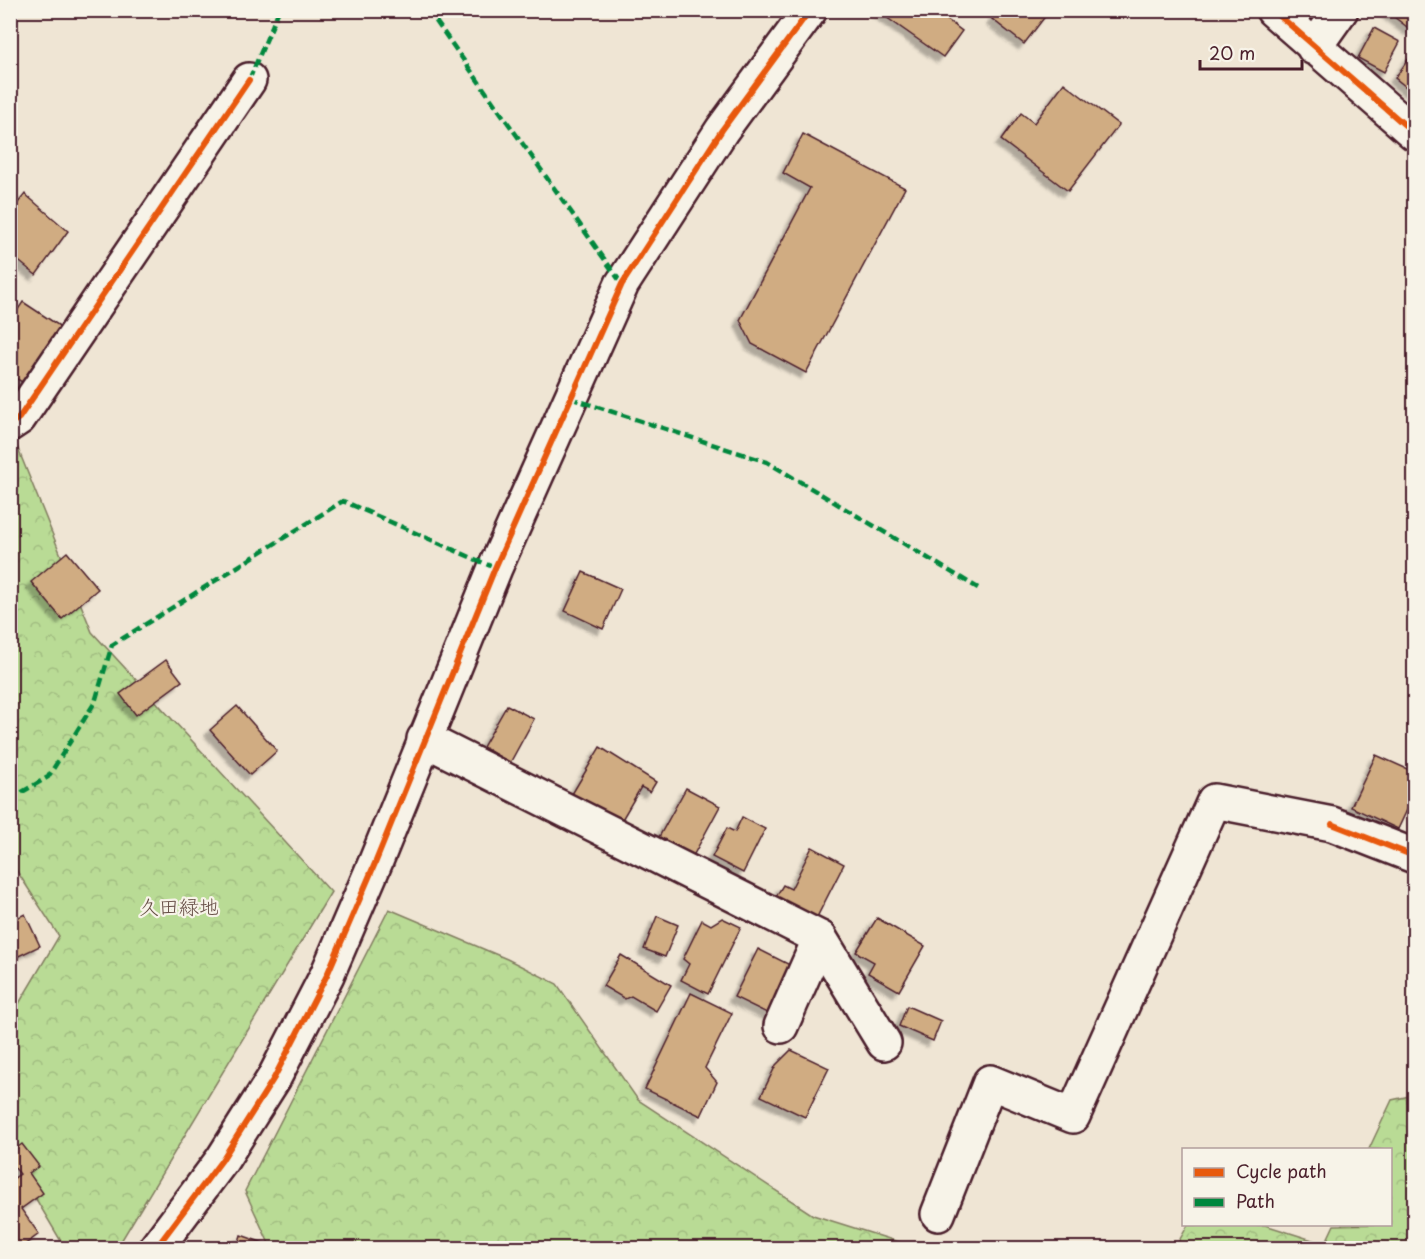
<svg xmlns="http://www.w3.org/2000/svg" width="1425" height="1259" viewBox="0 0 1425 1259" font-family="'Playpen Sans','Klee One',sans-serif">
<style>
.forest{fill:url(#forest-crowns);stroke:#827d60;stroke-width:1.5}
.building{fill:#d0ac82;stroke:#4a1f2b;stroke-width:1.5;filter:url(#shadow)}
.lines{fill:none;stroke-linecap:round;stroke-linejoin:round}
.minor-casing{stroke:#4a1f2b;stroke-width:38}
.minor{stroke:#f7f3e8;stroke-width:33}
.quiet{stroke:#00873e;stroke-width:4.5;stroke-dasharray:9 4.5;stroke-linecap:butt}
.cycleway-casing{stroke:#f7f3e8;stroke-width:10}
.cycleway{stroke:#e8590c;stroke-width:6}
.labels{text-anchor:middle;stroke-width:4.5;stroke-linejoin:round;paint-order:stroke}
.park-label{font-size:20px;fill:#664e46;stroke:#f7f3e8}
</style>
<defs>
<pattern id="forest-crowns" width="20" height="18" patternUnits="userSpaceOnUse" patternTransform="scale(1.5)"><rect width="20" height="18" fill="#b9db95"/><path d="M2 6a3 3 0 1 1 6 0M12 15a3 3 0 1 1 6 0" fill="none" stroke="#a1bc81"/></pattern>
<filter id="shadow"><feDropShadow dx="-5.5" dy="5.5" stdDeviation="1.5" flood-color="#0004"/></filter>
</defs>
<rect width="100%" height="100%" fill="#efe5d4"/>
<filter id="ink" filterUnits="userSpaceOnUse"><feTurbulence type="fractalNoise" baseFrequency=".0167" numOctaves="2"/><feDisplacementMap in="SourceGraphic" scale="12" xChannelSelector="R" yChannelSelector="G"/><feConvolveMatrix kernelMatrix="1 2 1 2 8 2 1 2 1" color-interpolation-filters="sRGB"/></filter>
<g filter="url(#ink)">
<g class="forest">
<polygon points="10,429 92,632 331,892 117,1248 65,1248 11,1157 11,1017 59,936 11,862"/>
<polygon points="389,909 507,959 557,984 638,1100 813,1215 918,1248 271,1248 245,1191"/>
<polygon points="1414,1095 1414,1248 1175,1248 1188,1225 1265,1225 1325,1244 1334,1225 1390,1224 1390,1150 1369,1149 1392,1100"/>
</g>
<g class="building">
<polygon points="876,10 934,10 962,31 943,57"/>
<polygon points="999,10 1050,10 1024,44 992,19"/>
<polygon points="1385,10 1414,10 1414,25 1411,30"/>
<polygon points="1374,28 1400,42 1384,72 1358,58"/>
<polygon points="1412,54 1414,56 1414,87 1411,91 1395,78"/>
<polygon points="1064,83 1119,125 1068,191 1001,140 1021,113 1034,123"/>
<polygon points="803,134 905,188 806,373 752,344 740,320 810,188 783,173"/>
<polygon points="25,194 68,231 36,275 10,254 10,213"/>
<polygon points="23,302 61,327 24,383 10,375 10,321"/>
<polygon points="67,552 98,589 62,619 31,582"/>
<polygon points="583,572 621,589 603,629 565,611"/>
<polygon points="166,660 182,681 136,715 120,694"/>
<polygon points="507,705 534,719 510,763 483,747"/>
<polygon points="237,706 277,751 250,775 210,730"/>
<polygon points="600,747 656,782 650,792 641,787 620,823 572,794"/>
<polygon points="1376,755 1414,772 1414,795 1398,829 1351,807"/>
<polygon points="686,788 720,806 693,856 659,837"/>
<polygon points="742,817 765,829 743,873 712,857 727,828 735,832"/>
<polygon points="812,847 844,864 815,921 774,900 783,885 791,889"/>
<polygon points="25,914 40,946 10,960 10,921"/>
<polygon points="657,916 678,925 665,957 644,949"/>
<polygon points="722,918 741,927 708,994 681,980 689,964 683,959 702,920 711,925"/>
<polygon points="877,918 925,946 899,991 868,973 874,962 856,952"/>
<polygon points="758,949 792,966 769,1014 734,997"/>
<polygon points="621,955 671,985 656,1011 631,996 625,999 603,986"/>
<polygon points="691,993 732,1013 705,1068 717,1082 701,1116 645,1089"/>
<polygon points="907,1006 941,1021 933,1041 899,1026"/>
<polygon points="791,1050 829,1068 805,1117 761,1096 776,1065"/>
<polygon points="22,1144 39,1166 29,1173 43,1193 21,1209 39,1234 20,1248 10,1248 10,1181 20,1174 10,1162 10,1153"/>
<polygon points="241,1235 272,1246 271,1248 237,1248"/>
</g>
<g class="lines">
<g class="minor-casing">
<g id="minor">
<polyline points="1273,10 1414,133"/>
<polyline points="1314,48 1341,10"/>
<polyline points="10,424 19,418 249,80"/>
<polyline points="424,739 820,938 884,1043"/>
<polyline points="781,1026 820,938"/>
<polyline points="938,1214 990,1082 1073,1116 1214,801 1332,824 1414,856"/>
<polyline points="156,1248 222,1160 274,1078 327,975 376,861 495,568 622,284 722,130 810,10"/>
</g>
</g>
<use href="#minor" class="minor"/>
<g class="quiet">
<polyline points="428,10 622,284"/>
<polyline points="10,21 20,10"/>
<polyline points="249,80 279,10"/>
<polyline points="570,398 767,462 978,588"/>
<polyline points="10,799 48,777 95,702 112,645 343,501 495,568"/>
</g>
<g class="cycleway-casing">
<g id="cycleway">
<polyline points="1273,10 1414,133"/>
<polyline points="10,424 19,418 249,80"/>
<polyline points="1332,824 1414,856"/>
<polyline points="156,1248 222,1160 274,1078 327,975 376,861 495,568 622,284 722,130 810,10"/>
</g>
</g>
<use href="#cycleway" class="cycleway"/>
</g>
</g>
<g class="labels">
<g class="park-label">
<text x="179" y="914">久田緑地</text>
</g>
</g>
<rect width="1425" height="1259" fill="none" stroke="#f7f3e8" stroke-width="36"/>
<rect x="18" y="18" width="1389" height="1223" fill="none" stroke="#4a1f2b" stroke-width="2" filter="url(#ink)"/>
<rect x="1182" y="1148" width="210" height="78" fill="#f7f3e8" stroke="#b29e9c" stroke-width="1.5"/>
<rect x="1194" y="1168" width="30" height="9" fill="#e8590c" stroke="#b29e9c" stroke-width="1.5"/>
<text x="1236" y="1178" font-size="18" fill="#4a1f2b">Cycle path</text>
<rect x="1194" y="1198" width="30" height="9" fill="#00873e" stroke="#b29e9c" stroke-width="1.5"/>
<text x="1236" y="1208" font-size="18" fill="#4a1f2b">Path</text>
<path d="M1200 60v9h102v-9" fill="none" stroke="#4a1f2b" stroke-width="3"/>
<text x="1209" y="60" font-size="18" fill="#4a1f2b" stroke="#f7f3e8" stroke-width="4.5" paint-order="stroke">20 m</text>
</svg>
